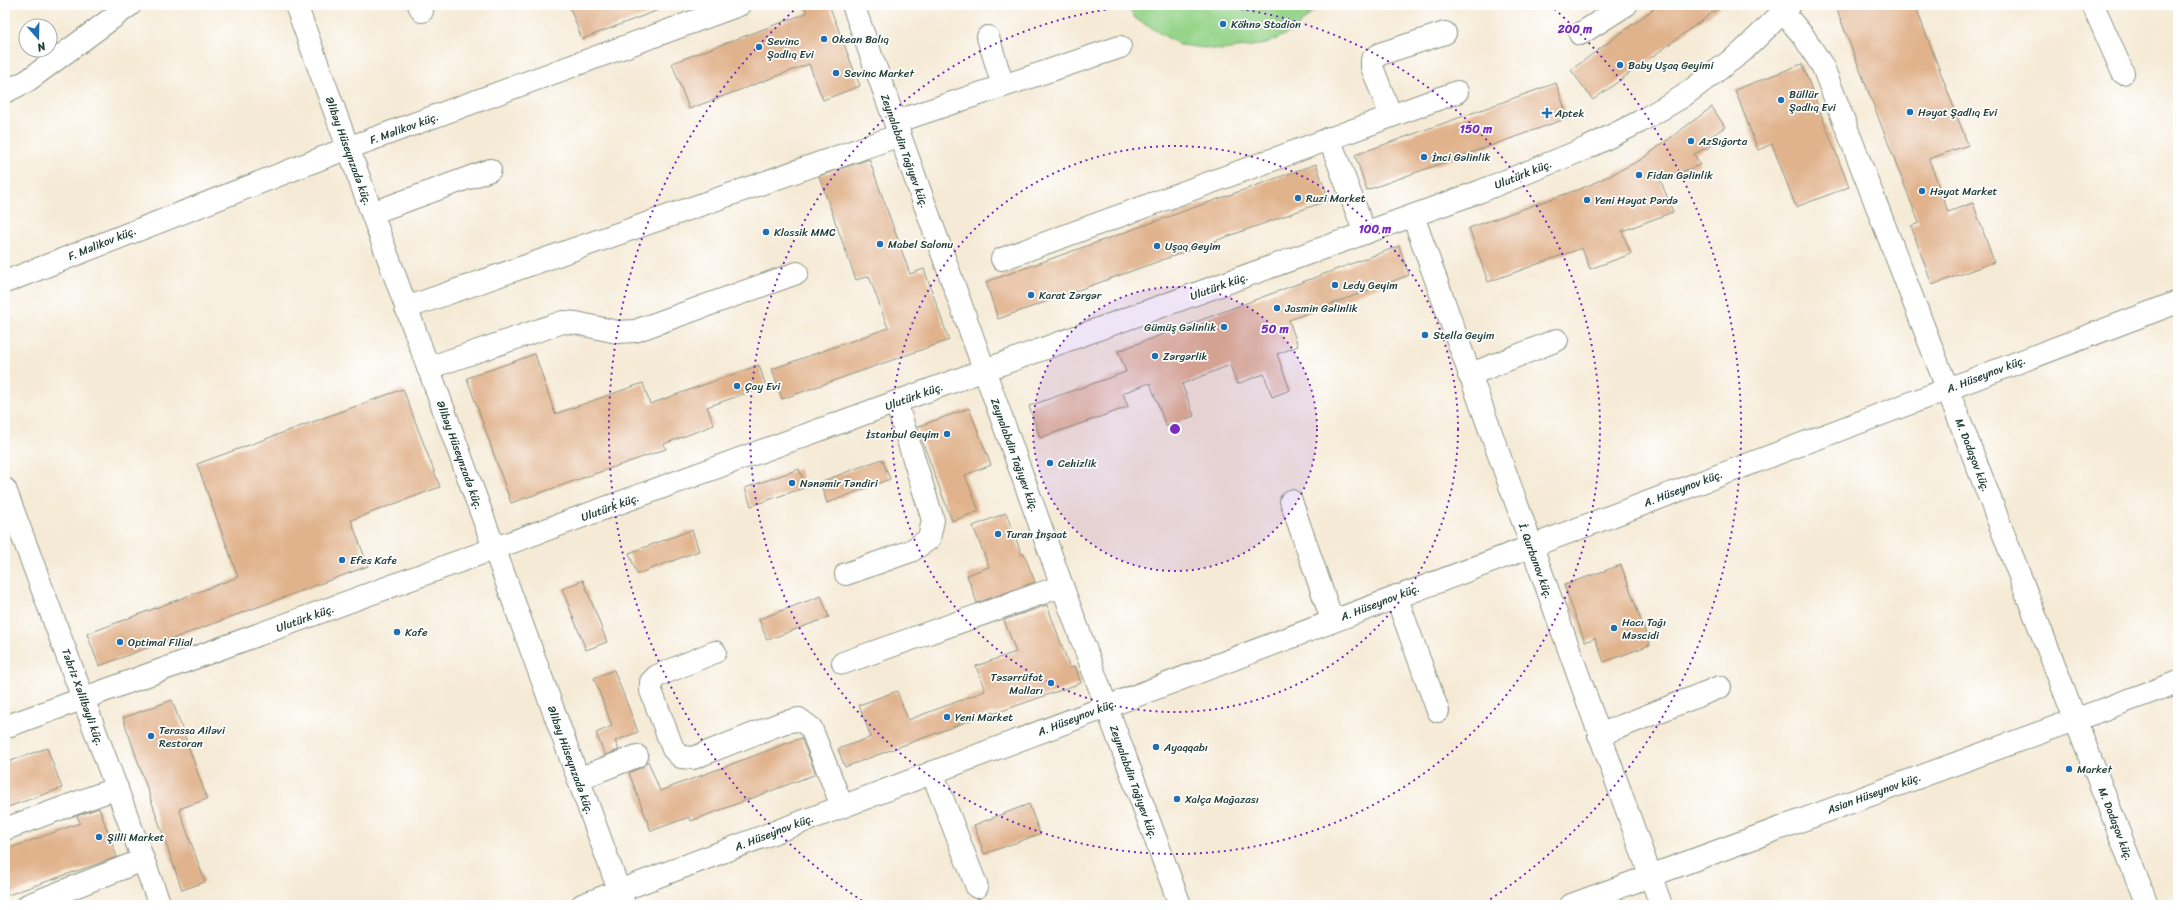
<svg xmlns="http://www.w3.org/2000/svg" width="2183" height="910" viewBox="0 0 2183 910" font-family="Sriracha,sans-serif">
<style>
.green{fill:#95d489;stroke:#5a885e}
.building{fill:#e1b38d}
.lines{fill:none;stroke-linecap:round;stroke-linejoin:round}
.minor-casing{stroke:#8a9484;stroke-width:24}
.minor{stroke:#fff;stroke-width:22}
.ring{fill:none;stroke:#7b2cbf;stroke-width:2;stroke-dasharray:2 4}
.poi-dot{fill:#1f6fb2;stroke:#fff;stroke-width:1.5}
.labels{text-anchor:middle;stroke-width:3.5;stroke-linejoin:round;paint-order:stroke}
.poi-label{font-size:11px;fill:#1f3d34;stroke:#fff;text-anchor:start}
.street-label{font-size:11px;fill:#1f3d34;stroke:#fff}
.centre{fill:#7b2cbf;stroke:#fff;stroke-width:2}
.ring-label{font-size:12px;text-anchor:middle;font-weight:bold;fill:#7b2cbf;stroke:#fff;stroke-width:3.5;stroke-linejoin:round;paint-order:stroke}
</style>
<rect width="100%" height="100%" fill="#fff"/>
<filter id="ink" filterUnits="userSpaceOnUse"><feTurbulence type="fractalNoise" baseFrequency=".025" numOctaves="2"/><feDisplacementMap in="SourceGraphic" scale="8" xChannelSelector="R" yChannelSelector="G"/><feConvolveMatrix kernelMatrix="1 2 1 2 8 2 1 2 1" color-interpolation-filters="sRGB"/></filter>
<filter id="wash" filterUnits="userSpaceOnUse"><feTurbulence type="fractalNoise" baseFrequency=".012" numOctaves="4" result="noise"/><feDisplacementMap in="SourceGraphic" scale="16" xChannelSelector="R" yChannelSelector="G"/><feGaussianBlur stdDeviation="0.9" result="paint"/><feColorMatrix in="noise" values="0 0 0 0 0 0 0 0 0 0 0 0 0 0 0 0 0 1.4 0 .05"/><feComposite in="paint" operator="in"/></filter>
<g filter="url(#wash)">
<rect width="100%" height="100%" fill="#f5ead5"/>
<polygon class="green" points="1125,5 1319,5 1295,30 1266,44 1222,50 1180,45 1136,19"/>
<g id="blocks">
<g class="building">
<polygon points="569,5 669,5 669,6 582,39"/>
<polygon points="804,5 829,5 860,86 823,100 809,64 689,109 672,63 807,13"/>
<polygon points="1659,5 1723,5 1593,100 1571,70"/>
<polygon points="1835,5 1915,5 1968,145 1929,159 1948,212 1973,203 1994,262 1932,285 1911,226 1919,223"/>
<polygon points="1802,64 1849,187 1796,207 1772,144 1758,150 1735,90"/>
<polygon points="1556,83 1568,118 1367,190 1355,155"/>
<polygon points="1712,107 1725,127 1708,138 1711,146 1694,154 1700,165 1660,179 1673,212 1622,231 1631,254 1590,269 1582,248 1488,282 1469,228 1585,187 1615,173 1642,159"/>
<polygon points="869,159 910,274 924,269 949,340 782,399 772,369 888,328 869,276 856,280 819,176"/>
<polygon points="1316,164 1329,200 998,319 986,282"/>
<polygon points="1399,246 1409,275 1289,320 1298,346 1277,354 1290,390 1272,397 1264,374 1237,384 1230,365 1182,384 1194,416 1166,426 1150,383 1123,393 1128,407 1040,438 1029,406 1126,372 1118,351"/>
<polygon points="535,354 555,414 643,383 650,404 759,365 766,386 707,407 714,425 664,444 666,449 511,503 467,378"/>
<polygon points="403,389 440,487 351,520 368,566 99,666 87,634 238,577 197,464"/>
<polygon points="969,408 991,465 965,475 979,511 952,521 917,427"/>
<polygon points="882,459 890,479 827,503 820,482"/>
<polygon points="799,469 806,487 751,506 745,488"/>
<polygon points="1006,513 1022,555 1024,554 1035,582 977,603 967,575 989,567 973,526"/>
<polygon points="692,530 699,551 637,574 629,553"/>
<polygon points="1621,565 1650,645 1604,662 1595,638 1585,642 1564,585"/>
<polygon points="583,580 607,642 586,650 562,589"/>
<polygon points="821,596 829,617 767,640 759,619"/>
<polygon points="1047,605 1070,668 1075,666 1081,683 993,714 993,712 845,767 838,749 871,737 859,705 897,691 908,720 985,691 976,666 1016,652 1004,620"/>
<polygon points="614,670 638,732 615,741 619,750 605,755 596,733 612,726 594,678"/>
<polygon points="172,700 207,799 179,809 205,882 182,890 123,718"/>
<polygon points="801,738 816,774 691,821 689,817 651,831 629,773 642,767 648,761 660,791"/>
<polygon points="47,748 62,788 5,808 5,763"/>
<polygon points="1029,804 1040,834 984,854 974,825"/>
<polygon points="99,808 117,857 5,896 5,850 80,823 77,816"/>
</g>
</g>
</g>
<g filter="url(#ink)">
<use href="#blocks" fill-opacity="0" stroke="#8a9484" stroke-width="1"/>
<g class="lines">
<g class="minor-casing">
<g id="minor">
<polyline points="296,5 624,904"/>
<polyline points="419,5 422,11"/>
<polyline points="853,5 1062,586 1180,905"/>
<polyline points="2093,5 2123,73"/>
<polyline points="1784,13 1804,37 1823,67 2147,905"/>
<polyline points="1580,34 1626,5"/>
<polyline points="988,37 1003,86"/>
<polyline points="5,92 27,81 130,5"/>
<polyline points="1391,116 1372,67 1372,60 1380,54 1445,33"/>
<polyline points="895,122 1120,47"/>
<polyline points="1329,138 1365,233"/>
<polyline points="372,213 490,170"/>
<polyline points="1413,216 1661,905"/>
<polyline points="1002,259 1457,92"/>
<polyline points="5,282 348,148 739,5"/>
<polyline points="406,308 900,135"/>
<polyline points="428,368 563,322 576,323 617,332 635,331 797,273"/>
<polyline points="1469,375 1557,340"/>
<polyline points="5,489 160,905"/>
<polyline points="1291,501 1332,620"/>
<polyline points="846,574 911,551 929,539 933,520 896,402"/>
<polyline points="1396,596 1438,711"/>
<polyline points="715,652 657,676 651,682 651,691 673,749 681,757 693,758 782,723 799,719 811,728 842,806"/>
<polyline points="843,663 1062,586"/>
<polyline points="5,727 896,402 1481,191 1587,148 1639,122 1682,97 1742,52 1790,5"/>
<polyline points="1599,735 1720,687"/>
<polyline points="932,772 977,887"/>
<polyline points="578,779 637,756"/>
<polyline points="5,829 117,788"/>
<polyline points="28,905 143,860"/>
<polyline points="582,905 2178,302"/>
<polyline points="1571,905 2178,682"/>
</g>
</g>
<use href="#minor" class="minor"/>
</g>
</g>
<circle cx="1175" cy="429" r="142" fill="#7b2cbf" fill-opacity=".12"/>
<g class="ring">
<circle cx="1175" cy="429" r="142"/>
<circle cx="1175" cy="429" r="283"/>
<path d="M1205 5A425 425 0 1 1 1145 5"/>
<path d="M867 904A566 566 0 0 1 800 5M1550 5A566 566 0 0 1 1483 904"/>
</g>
<g class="poi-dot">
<circle cx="1223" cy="24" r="4"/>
<circle cx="824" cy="39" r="4"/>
<circle cx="759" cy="47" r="4"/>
<circle cx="1620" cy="65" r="4"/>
<circle cx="836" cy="73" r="4"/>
<circle cx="1781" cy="100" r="4"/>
<circle cx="1910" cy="112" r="4"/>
<path d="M1545 107h4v4h4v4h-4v4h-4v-4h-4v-4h4z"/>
<circle cx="1691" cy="141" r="4"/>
<circle cx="1424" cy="157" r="4"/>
<circle cx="1639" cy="175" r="4"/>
<circle cx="1922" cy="191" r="4"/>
<circle cx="1298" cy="198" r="4"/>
<circle cx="1587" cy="200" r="4"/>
<circle cx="766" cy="232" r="4"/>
<circle cx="880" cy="244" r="4"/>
<circle cx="1157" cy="246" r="4"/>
<circle cx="1335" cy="285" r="4"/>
<circle cx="1031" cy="295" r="4"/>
<circle cx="1277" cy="308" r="4"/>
<circle cx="1224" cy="327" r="4"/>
<circle cx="1425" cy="335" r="4"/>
<circle cx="1155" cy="356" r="4"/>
<circle cx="737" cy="386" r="4"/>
<circle cx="947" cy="434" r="4"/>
<circle cx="1050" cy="463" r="4"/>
<circle cx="792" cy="483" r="4"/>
<circle cx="998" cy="534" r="4"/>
<circle cx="342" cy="560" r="4"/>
<circle cx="1614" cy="628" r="4"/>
<circle cx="397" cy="632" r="4"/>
<circle cx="120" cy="642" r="4"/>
<circle cx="1051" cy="683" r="4"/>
<circle cx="947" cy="717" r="4"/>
<circle cx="151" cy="736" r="4"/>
<circle cx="1156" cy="747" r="4"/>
<circle cx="2069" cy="769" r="4"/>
<circle cx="1177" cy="799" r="4"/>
<circle cx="99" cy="837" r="4"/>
</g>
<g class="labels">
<g class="poi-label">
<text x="1231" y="28">Köhnə Stadion</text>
<text x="832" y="43">Okean Balıq</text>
<text x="767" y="45">Sevinc<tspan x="767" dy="13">Şadlıq Evi</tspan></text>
<text x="1628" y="69">Baby Uşaq Geyimi</text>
<text x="844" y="77">Sevinc Market</text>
<text x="1789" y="98">Büllür<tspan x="1789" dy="13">Şadlıq Evi</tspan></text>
<text x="1918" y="116">Həyat Şadlıq Evi</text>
<text x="1555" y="117">Aptek</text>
<text x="1699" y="145">AzSığorta</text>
<text x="1432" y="161">İnci Gəlinlik</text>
<text x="1647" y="179">Fidan Gəlinlik</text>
<text x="1930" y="195">Həyat Market</text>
<text x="1306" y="202">Ruzi Market</text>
<text x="1595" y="204">Yeni Həyat Pərdə</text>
<text x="774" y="236">Klassik MMC</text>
<text x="888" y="248">Mabel Salonu</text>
<text x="1165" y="250">Uşaq Geyim</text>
<text x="1343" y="289">Ledy Geyim</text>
<text x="1039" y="299">Karat Zərgər</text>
<text x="1285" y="312">Jasmin Gəlinlik</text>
<text x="1216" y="331" text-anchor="end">Gümüş Gəlinlik</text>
<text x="1433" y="339">Stella Geyim</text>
<text x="1163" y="360">Zərgərlik</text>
<text x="745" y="390">Çay Evi</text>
<text x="939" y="438" text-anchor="end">İstanbul Geyim</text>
<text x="1058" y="467">Cehizlik</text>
<text x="800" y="487">Nənəmir Təndiri</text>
<text x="1006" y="538">Turan İnşaat</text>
<text x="350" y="564">Efes Kafe</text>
<text x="1622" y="626">Hacı Tağı<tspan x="1622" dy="13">Məscidi</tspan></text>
<text x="405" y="636">Kafe</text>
<text x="128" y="646">Optimal Filial</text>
<text x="1043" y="681" text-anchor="end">Təsərrüfat<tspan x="1043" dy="13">Malları</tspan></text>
<text x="955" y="721">Yeni Market</text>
<text x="159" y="734">Terassa Ailəvi<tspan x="159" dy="13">Restoran</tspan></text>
<text x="1164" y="751">Ayaqqabı</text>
<text x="2077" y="773">Market</text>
<text x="1185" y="803">Xalça Mağazası</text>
<text x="107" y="841">Şilli Market</text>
</g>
<g class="street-label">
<text transform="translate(404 128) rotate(-20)" y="4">F. Məlikov küç.</text>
<text transform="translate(349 151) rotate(70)" y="4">Əlibəy Hüseynzadə küç.</text>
<text transform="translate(905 151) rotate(70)" y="4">Zeynalabdin Tağıyev küç.</text>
<text transform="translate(1523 174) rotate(-22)" y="4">Ulutürk küç.</text>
<text transform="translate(102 243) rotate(-22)" y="4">F. Məlikov küç.</text>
<text transform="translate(1219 286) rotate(-20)" y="4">Ulutürk küç.</text>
<text transform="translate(1986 374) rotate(-21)" y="4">A. Hüseynov küç.</text>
<text transform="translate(914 396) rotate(-20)" y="4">Ulutürk küç.</text>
<text transform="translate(460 455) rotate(70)" y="4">Əlibəy Hüseynzadə küç.</text>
<text transform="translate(1015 455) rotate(70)" y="4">Zeynalabdin Tağıyev küç.</text>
<text transform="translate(1973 455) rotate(69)" y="4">M. Dadaşov küç.</text>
<text transform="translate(1683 488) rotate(-21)" y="4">A. Hüseynov küç.</text>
<text transform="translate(610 507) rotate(-20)" y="4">Ulutürk küç.</text>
<text transform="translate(1536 561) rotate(70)" y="4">İ. Qurbanov küç.</text>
<text transform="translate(1380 602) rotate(-21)" y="4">A. Hüseynov küç.</text>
<text transform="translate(305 618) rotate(-20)" y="4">Ulutürk küç.</text>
<text transform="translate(83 697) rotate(70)" y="4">Təbriz Xəlilbəyli küç.</text>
<text transform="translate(1077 717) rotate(-21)" y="4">A. Hüseynov küç.</text>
<text transform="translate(571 760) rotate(70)" y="4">Əlibəy Hüseynzadə küç.</text>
<text transform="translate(1134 782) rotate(70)" y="4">Zeynalabdin Tağıyev küç.</text>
<text transform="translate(1874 793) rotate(-20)" y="4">Asian Hüseynov küç.</text>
<text transform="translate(2116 824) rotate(69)" y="4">M. Dadaşov küç.</text>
<text transform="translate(774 832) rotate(-21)" y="4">A. Hüseynov küç.</text>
</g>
</g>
<circle cx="1175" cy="429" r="6" class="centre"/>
<g class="ring-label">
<text x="1575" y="33">200 m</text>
<text x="1476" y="133">150 m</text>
<text x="1375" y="233">100 m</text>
<text x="1275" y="333">50 m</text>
</g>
<rect width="2183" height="910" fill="none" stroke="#fff" stroke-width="20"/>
<g transform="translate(38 38) rotate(160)"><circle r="19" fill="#ffffff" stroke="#a5b1ae"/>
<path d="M0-3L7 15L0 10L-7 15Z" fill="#1f6fb2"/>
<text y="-6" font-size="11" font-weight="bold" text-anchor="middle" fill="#1f3d34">N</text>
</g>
</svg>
